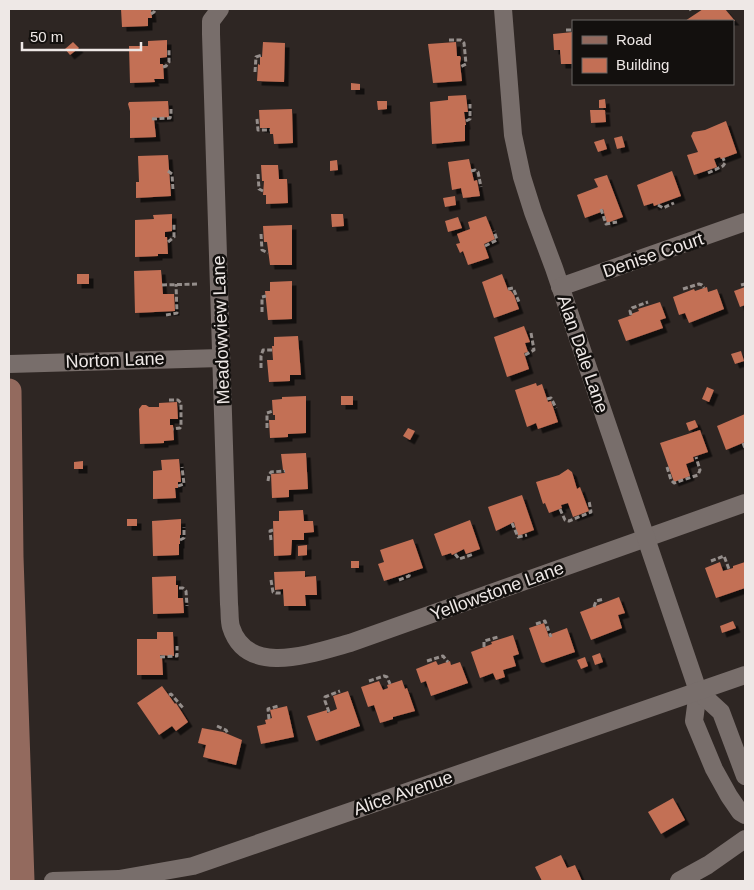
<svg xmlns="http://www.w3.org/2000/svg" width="754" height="890" viewBox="0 0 754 890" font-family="Helvetica,sans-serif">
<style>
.building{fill:#c36f55;filter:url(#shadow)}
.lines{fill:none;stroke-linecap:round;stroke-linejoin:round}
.path{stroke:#958e8b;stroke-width:3;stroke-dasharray:5 2.5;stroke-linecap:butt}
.minor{stroke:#786e6b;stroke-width:18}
.secondary{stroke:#936a5e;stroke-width:25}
.labels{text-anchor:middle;stroke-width:5;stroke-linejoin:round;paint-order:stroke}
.street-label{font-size:18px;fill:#eee8e6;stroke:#13100e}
</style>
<defs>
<filter id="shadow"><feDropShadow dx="4.5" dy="4.5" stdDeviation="0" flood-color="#0009"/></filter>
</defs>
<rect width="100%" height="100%" fill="#2e2623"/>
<g class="building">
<polygon points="121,9 151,9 152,18 148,18 148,26 122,27"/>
<polygon points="703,9 725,9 735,21 685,21"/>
<polygon points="573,32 573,64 561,64 560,50 554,50 553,34"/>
<polygon points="167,40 167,57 160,58 160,64 163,64 164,79 154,79 155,82 130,83 129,46 148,46 148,41"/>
<polygon points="73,42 79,48 70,55 65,49"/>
<polygon points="263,42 285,43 284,82 257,81 258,64 260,65 260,57 262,57"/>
<polygon points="456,42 457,56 460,56 461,58 460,63 462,81 433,83 428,44"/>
<polygon points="351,83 360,84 360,90 351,90"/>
<polygon points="466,95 468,112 464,112 466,125 465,125 465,141 432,144 430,102 448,100 448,96"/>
<polygon points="605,99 606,108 599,108 599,100"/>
<polygon points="168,101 169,117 152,118 152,119 154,119 156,137 130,138 130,111 128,104 129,102"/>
<polygon points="377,101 387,101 387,109 378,110"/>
<polygon points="292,109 293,143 274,144 273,134 270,134 270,128 260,128 259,110"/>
<polygon points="590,110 605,110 606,122 591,123"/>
<polygon points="726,121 737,153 721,159 720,157 714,159 717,167 694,175 687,155 698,152 691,136 693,132 705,130"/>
<polygon points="622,136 625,147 617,149 614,138"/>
<polygon points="604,139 607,149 598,152 594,142"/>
<polygon points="168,155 171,196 136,198 136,182 139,182 138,156"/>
<polygon points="469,159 474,181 477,180 480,196 463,198 461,188 452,190 448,162"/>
<polygon points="337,160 338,170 330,171 330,161"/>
<polygon points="261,165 278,165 279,179 287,179 288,203 266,204 266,195 263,195 264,181 262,181"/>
<polygon points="672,171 681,196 654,206 653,203 644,206 637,185"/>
<polygon points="607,175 623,217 607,223 603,209 600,210 601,212 585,218 577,195 598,187 594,179"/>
<polygon points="455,196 456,205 445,207 443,198"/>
<polygon points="172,214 172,231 165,232 165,237 167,237 168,254 158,254 158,256 135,257 135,220 154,219 153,215"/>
<polygon points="331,214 343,214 344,226 332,227"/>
<polygon points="486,216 495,239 484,244 489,258 468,265 463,251 460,253 456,244 460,243 457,234 470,229 468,222"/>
<polygon points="458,217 462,228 448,232 445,221"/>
<polygon points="292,225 292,265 270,265 267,242 264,242 263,226"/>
<polygon points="161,270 163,294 174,294 175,311 135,313 134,271"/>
<rect x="77" y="274" width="12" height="10"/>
<polygon points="502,274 508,290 511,291 514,295 519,309 494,318 482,282"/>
<polygon points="292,281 292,319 268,320 265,291 270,291 270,282"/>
<polygon points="707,287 708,292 717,289 724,309 689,323 685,313 679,315 673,297 694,289 695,291"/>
<polygon points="745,287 745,305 740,307 734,291"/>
<polygon points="660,302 666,318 660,320 663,328 626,341 618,320 632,315 631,314 639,311 638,309"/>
<polygon points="524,326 530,342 525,343 528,352 524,353 529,369 507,377 494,337"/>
<polygon points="298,336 301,375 290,375 290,381 269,382 267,360 273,360 272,346 274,346 274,337"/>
<polygon points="741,351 744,361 735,364 731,354"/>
<polygon points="536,383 537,386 542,384 548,402 551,401 558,422 538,429 536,423 527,427 515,390"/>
<polygon points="707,387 714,390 709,402 702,399"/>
<polygon points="306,396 306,433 288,434 288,437 270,438 269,420 275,420 275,415 273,415 272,400 282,399 282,397"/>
<rect x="341" y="396" width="12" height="9"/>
<polygon points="177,402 178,419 170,419 170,425 173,425 174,440 164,441 164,443 140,444 139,409 142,405 146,405 149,407 159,407 159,403"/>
<polygon points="745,414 745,442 726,450 717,426"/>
<polygon points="695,420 698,427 689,431 686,423"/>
<polygon points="408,428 415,431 410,440 403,436"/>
<polygon points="700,430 708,452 693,457 694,461 686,464 690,476 674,482 660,443"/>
<polygon points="306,453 308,489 289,490 289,497 272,498 271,474 285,473 285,470 283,470 281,454"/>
<polygon points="179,459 181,482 178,482 178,488 175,488 176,498 153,499 153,471 162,470 161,460"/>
<polygon points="83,461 83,469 74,469 74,462"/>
<polygon points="568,469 572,472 577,489 580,487 589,511 573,517 568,503 561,505 562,508 549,513 545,503 543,504 536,482 559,475"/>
<polygon points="522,495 534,530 518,536 514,522 496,531 488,507"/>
<polygon points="303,510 304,521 313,521 314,532 304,533 304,540 292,540 291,555 274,556 273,521 279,521 279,511"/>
<rect x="127" y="519" width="10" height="7"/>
<polygon points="181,519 181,535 180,535 180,544 179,544 179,555 153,556 152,521"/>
<polygon points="470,520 480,549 466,554 464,549 452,555 451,553 442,556 434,534"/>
<polygon points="413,539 423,568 384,581 378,564 384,562 380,550"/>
<polygon points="307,545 307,555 298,556 298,546"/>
<rect x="351" y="561" width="8" height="7"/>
<polygon points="720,562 723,571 733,568 733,566 745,562 745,588 716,598 705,568"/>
<polygon points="305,571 305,577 316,576 317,595 305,595 306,606 284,606 283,589 275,590 274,572"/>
<polygon points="176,576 176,585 178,585 178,598 183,598 184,613 153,614 152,577"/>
<polygon points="619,597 625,613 618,615 622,628 591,640 580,612"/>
<polygon points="733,621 736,628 722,633 720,626"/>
<polygon points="544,623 549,637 552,636 551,634 567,628 575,652 543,663 541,662 529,628"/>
<polygon points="157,632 173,632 174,656 160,655 160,658 162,658 163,675 137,675 137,639 157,639"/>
<polygon points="513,635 519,654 513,656 516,666 503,670 505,677 496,680 493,673 480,678 471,652 492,644 491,642"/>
<polygon points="600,653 603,662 595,665 592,656"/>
<polygon points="585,657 588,666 581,669 577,660"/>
<polygon points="436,661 438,665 450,661 451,665 460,662 468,683 431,696 426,681 421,683 416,669"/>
<polygon points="402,680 405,689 407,688 415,711 393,717 393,719 380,723 374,705 368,707 361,687 379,681 383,690 388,688 387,685"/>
<polygon points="162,686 175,704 176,703 188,722 176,731 172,726 159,735 137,703"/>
<polygon points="348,691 360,726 316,741 307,716 327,710 327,713 337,709 333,696"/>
<polygon points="287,706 294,737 261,744 257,726 266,724 265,720 272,718 270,710"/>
<polygon points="202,728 223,732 242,740 236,765 203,757 206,745 198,743"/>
<polygon points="673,798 685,820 661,834 648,812"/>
<polygon points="561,855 567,868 575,865 582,881 542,881 535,867"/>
</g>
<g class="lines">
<g class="path">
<polyline points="689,10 691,9"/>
<polyline points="151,14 154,12 155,9"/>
<polyline points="566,30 573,30"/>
<polyline points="449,40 461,40 464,43 466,64 460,67"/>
<polyline points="163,67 166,66 169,62 169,49"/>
<polyline points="255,72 256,57 262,55"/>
<polyline points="152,119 170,118 171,115 171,109"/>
<polyline points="257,119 258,130 270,130"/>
<polyline points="466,121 470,119 470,104"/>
<polyline points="168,171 172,174 173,190"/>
<polyline points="471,171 475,170 478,172 481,187"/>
<polyline points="708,173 723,166 725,163 723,158"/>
<polyline points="258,174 259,189 263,191"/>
<polyline points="658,205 663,208 674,203"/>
<polyline points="601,209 606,224 617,222"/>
<polyline points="261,234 262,250 268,253"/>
<polyline points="168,242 174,237 174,223"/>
<polyline points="485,246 497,240 494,231"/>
<polyline points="162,285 198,284"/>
<polyline points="741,285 745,284"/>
<polyline points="508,289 513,288 519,302"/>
<polyline points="683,289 699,284 702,285 704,288"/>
<polyline points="262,312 262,297 266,296"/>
<polyline points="166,315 177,313 176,284"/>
<polyline points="631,315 630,311 632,308 648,302"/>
<polyline points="525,355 534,350 531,333"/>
<polyline points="261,368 261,356 263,350 272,350"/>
<polyline points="547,399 551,398 556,408"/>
<polyline points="169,400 178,400 181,403 181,426 180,428 173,429"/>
<polyline points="267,428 267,413 273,411"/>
<polyline points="743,443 745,448"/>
<polyline points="667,467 671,480 674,483 698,475 700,470 696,457"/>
<polyline points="268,481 269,475 271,472 285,471"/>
<polyline points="178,486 184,484 182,467"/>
<polyline points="560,509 565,520 569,521 591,512 589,501"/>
<polyline points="512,523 518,537 527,535"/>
<polyline points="180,540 184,538 184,527"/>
<polyline points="271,540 270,531 273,530"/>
<polyline points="455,554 459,559 474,554"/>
<polyline points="711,561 724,556 729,569"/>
<polyline points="271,580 273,592 276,593 283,593"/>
<polyline points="399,580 409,576 410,573"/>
<polyline points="179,588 183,588 186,591 187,606"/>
<polyline points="594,607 596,601 604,599"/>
<polyline points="536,624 545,621 551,637"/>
<polyline points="484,647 484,641 498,637"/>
<polyline points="160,657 177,656 177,646"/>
<polyline points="427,661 443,656 448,662"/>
<polyline points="369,681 384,676 387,677 390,684"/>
<polyline points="169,695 171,694 184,709"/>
<polyline points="329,712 325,701 325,697 340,691"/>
<polyline points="269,719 268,709 278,706"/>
<polyline points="217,726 226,730 228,734"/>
</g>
<g class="minor">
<path d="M220,9L211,21V34L229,604C230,612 229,620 231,627C247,678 313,653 350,643L745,503"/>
<polyline points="503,9 513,135 522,177 533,212 554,268 698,691 694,721 714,769 729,796 740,812 745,815"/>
<polyline points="560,287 745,222"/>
<polyline points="9,364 221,358"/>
<polyline points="698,691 721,712 745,776"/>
<polyline points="53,881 119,879 193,866 745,675"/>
<polyline points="679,881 708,865 745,839"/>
</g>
<polyline class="secondary" points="9,391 11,557 22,881"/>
</g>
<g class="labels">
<g class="street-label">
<text transform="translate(653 255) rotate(-19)" y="6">Denise Court</text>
<text transform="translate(221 330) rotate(-92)" y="6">Meadowview Lane</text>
<text transform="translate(583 354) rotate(71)" y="6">Alan Dale Lane</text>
<text transform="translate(115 360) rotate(-2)" y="6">Norton Lane</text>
<text transform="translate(497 591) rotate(-20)" y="6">Yellowstone Lane</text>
<text transform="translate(403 793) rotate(-19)" y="6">Alice Avenue</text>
</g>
</g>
<rect width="754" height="890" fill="none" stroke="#eee8e6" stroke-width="20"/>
<rect x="572" y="20" width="162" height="65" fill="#13100e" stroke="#6b6664"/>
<rect x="582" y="36" width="25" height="8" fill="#936a5e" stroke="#6b6664"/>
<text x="616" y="45" font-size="15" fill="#eee8e6">Road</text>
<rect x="582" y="58" width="25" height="15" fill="#c36f55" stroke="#6b6664"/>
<text x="616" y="70" font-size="15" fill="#eee8e6">Building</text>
<path d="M22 42v8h119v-8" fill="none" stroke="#eee8e6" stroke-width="2.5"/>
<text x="30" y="42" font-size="15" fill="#eee8e6" stroke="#13100e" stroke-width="4" paint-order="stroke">50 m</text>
</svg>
